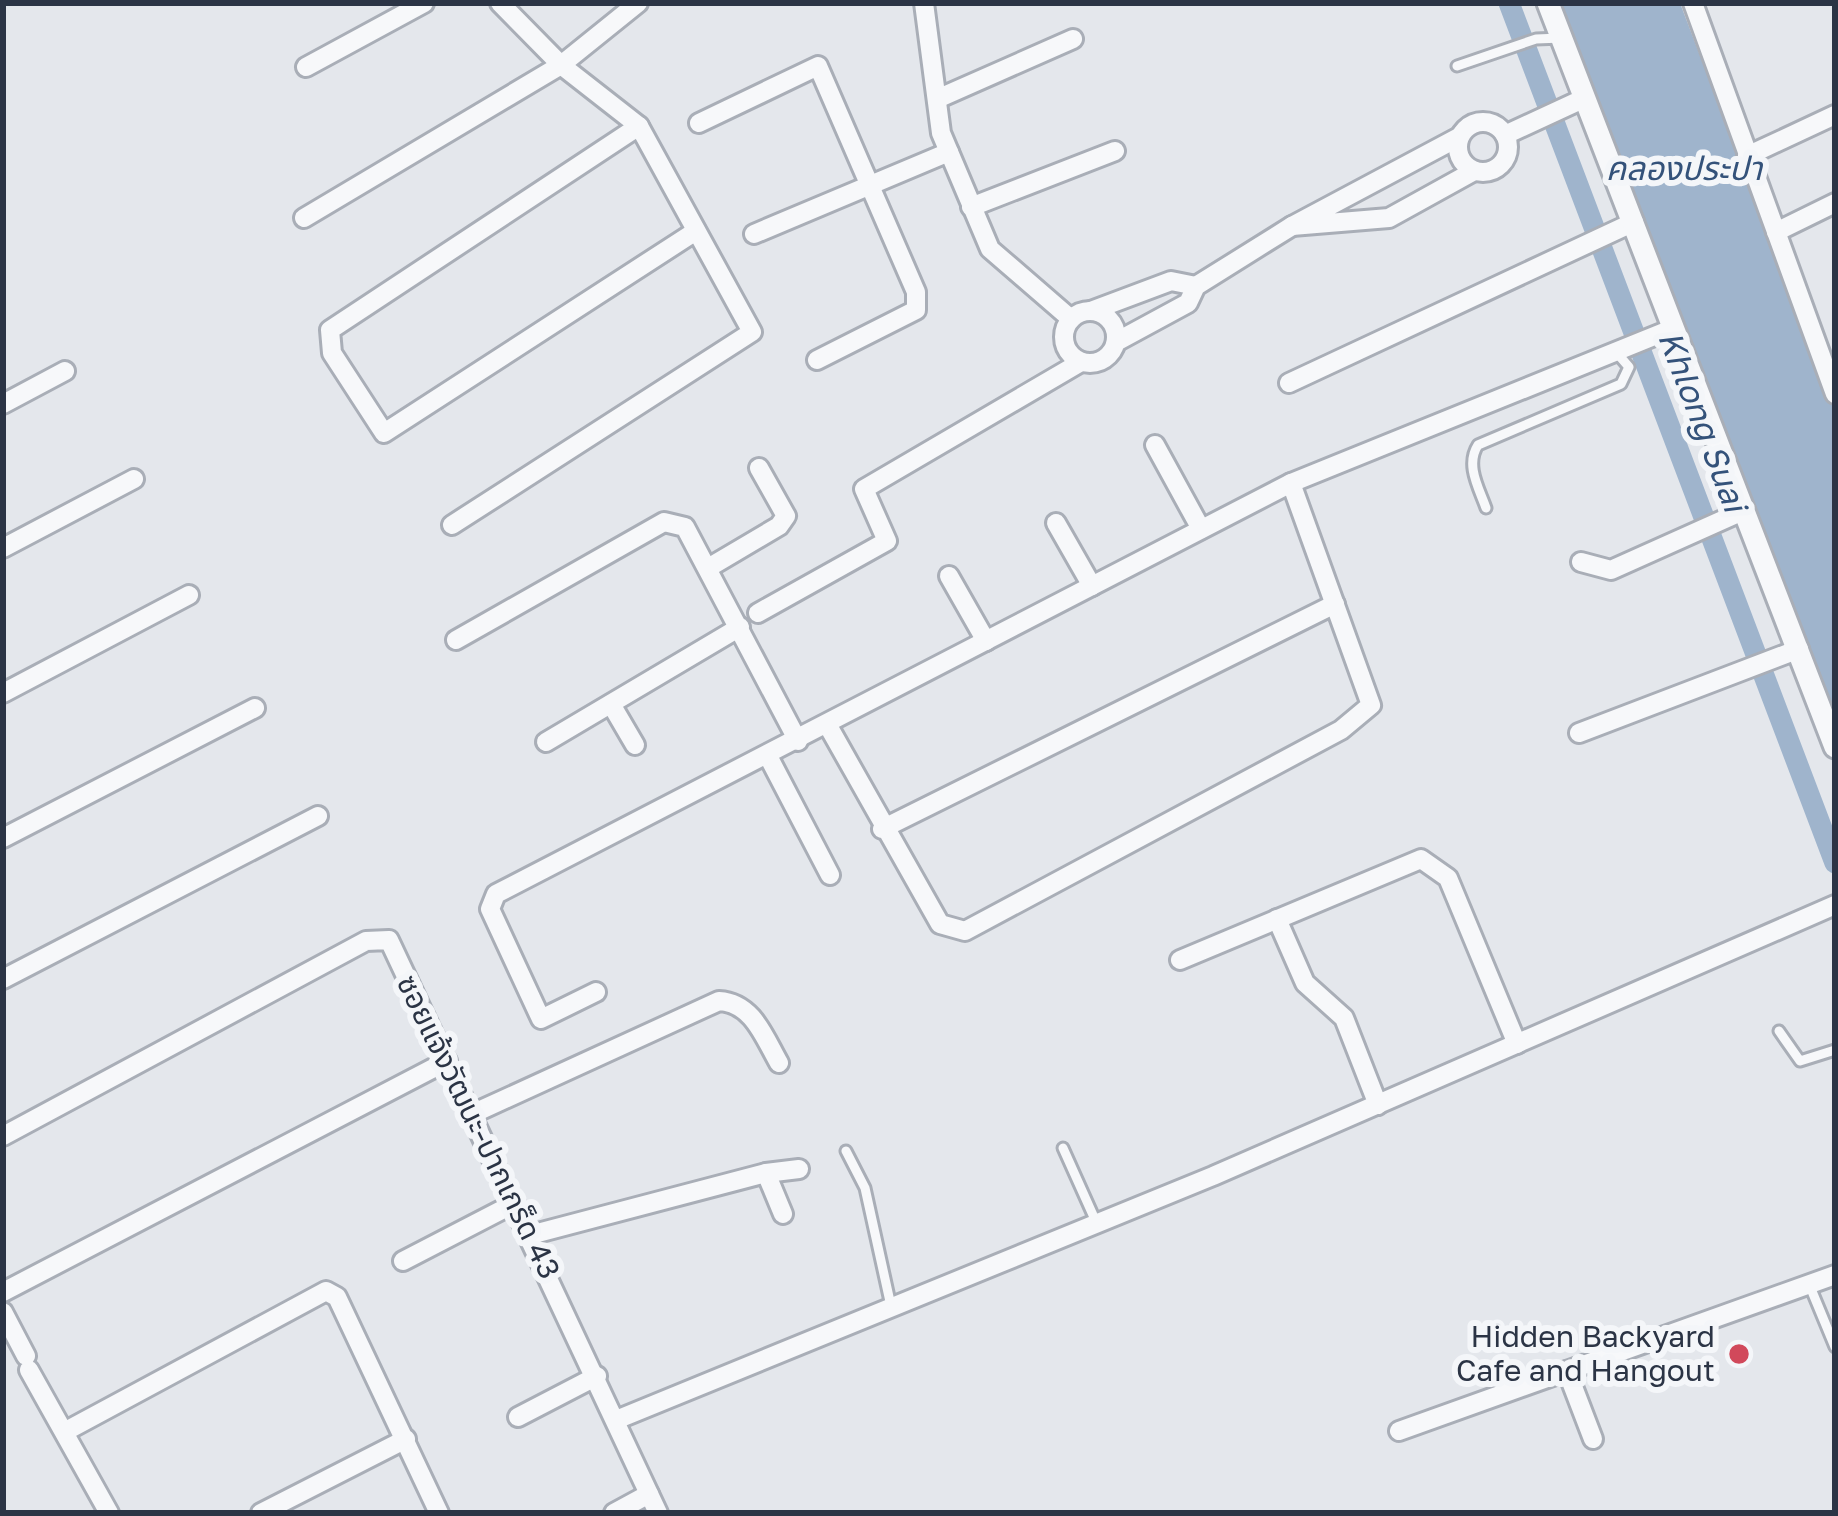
<svg xmlns="http://www.w3.org/2000/svg" width="1838" height="1516" viewBox="0 0 1838 1516" font-family="'Golos Text','Noto Sans Thai',sans-serif">
<style>
.water{fill:#9fb4cc}
.lines{fill:none;stroke-linecap:round;stroke-linejoin:round}
.canal{stroke:#9fb4cc;stroke-width:21}
.service-casing{stroke:#a9aeb7;stroke-width:15}
.minor-casing{stroke:#a9aeb7;stroke-width:24}
.tertiary-casing{stroke:#a9aeb7;stroke-width:27}
.service{stroke:#f7f8fa;stroke-width:9}
.minor{stroke:#f7f8fa;stroke-width:18}
.tertiary{stroke:#f7f8fa;stroke-width:21}
.poi-dot{fill:#d1495b;stroke:#f4f6f9;stroke-width:4.5}
.labels{text-anchor:middle;stroke-width:12;stroke-linejoin:round;paint-order:stroke}
.street-label{font-size:30px;fill:#2b3445;stroke:#f4f6f9}
.poi-label{font-size:30px;fill:#2b3445;stroke:#f4f6f9;text-anchor:end}
.water-label{font-size:33px;font-style:italic;fill:#34527a;stroke:#f4f6f9}
</style>
<rect width="100%" height="100%" fill="#e4e7ec"/>
<polygon class="water" points="1561,3 1680,3 1835,411 1835,717"/>
<g class="lines">
<polyline class="canal" points="1509,3 1835,863"/>
<g class="service-casing">
<g id="service">
<polyline points="1457,66 1536,39 1561,38"/>
<path d="M1486,508C1479,488 1465,465 1478,445L1621,384L1629,367L1616,352"/>
<polyline points="1779,1031 1800,1061 1835,1050"/>
<polyline points="1063,1148 1097,1224"/>
<polyline points="846,1151 865,1188 891,1306"/>
<polyline points="1809,1284 1835,1347"/>
</g>
</g>
<g class="minor-casing">
<g id="minor">
<polyline points="924,3 941,133 990,249 1071,319"/>
<polyline points="1693,3 1835,394"/>
<polyline points="306,67 424,3"/>
<polyline points="937,99 1073,39"/>
<circle cx="1483" cy="147" r="25"/>
<polyline points="699,123 818,66 916,292 916,310 817,360"/>
<polyline points="639,126 330,330 332,353 384,433 696,231"/>
<polyline points="1505,135 1585,98"/>
<polyline points="1459,137 1292,226 1389,218 1474,171"/>
<polyline points="1747,156 1835,115"/>
<polyline points="971,207 1115,151"/>
<polyline points="304,218 561,65 638,3"/>
<polyline points="1776,232 1835,203"/>
<polyline points="754,234 949,152"/>
<circle cx="1090" cy="337" r="26"/>
<polyline points="1091,311 1171,281 1196,286"/>
<polyline points="1116,342 1188,303 1196,286 1292,226"/>
<polyline points="1289,383 1634,222"/>
<polyline points="3,404 65,371"/>
<polyline points="1155,445 1201,529"/>
<polyline points="1056,523 1092,586"/>
<polyline points="452,525 752,332 639,126 561,65 500,3"/>
<polyline points="3,548 134,479"/>
<polyline points="1581,562 1611,570 1745,510"/>
<polyline points="708,568 779,526 786,516 759,468"/>
<polyline points="949,576 986,641"/>
<polyline points="758,613 887,541 864,489 1081,362"/>
<polyline points="456,640 664,522 685,527 798,741"/>
<polyline points="3,693 189,595"/>
<polyline points="611,704 635,745"/>
<polyline points="827,724 940,924 965,931 1341,730 1371,705 1291,483"/>
<polyline points="1579,733 1799,649"/>
<polyline points="546,742 740,627"/>
<polyline points="768,756 830,875"/>
<polyline points="882,829 1335,604"/>
<polyline points="3,838 255,708"/>
<polyline points="1277,919 1305,983 1344,1018 1378,1105"/>
<polyline points="1180,960 1421,859 1448,878 1517,1044"/>
<polyline points="3,979 318,816"/>
<polyline points="596,992 541,1019 490,909 496,894 1291,483 1674,328"/>
<path d="M472,1114L719,1001C753,1003 764,1037 779,1063"/>
<polyline points="3,1136 366,941 389,940 658,1513"/>
<polyline points="766,1173 783,1214"/>
<polyline points="530,1235 766,1173 799,1169"/>
<polyline points="403,1261 515,1203"/>
<polyline points="3,1292 447,1061"/>
<polyline points="3,1312 26,1356"/>
<polyline points="29,1370 109,1513"/>
<polyline points="1567,1371 1593,1439"/>
<polyline points="518,1417 597,1376"/>
<polyline points="616,1420 1213,1176 1835,905"/>
<polyline points="66,1431 326,1291 337,1297 439,1513"/>
<polyline points="1399,1431 1835,1275"/>
<polyline points="261,1513 406,1439"/>
<polyline points="614,1513 649,1494"/>
</g>
</g>
<g class="tertiary-casing">
<polyline id="tertiary" points="1548,3 1835,747"/>
</g>
<use href="#service" class="service"/>
<use href="#minor" class="minor"/>
<use href="#tertiary" class="tertiary"/>
</g>
<circle class="poi-dot" cx="1739" cy="1354" r="12"/>
<g class="labels">
<g class="street-label">
<text transform="translate(478 1127) rotate(64)" y="10">ซอยแจ้งวัฒนะ-ปากเกร็ด 43</text>
</g>
<g class="poi-label">
<text x="1715" y="1347">Hidden Backyard<tspan x="1715" dy="34">Cafe and Hangout</tspan></text>
</g>
<g class="water-label">
<text x="1684" y="180">คลองประปา</text>
<text transform="translate(1703 421) rotate(69)" y="12">Khlong Suai</text>
</g>
</g>
<rect width="1838" height="1516" fill="none" stroke="#2b3445" stroke-width="12"/>
</svg>
